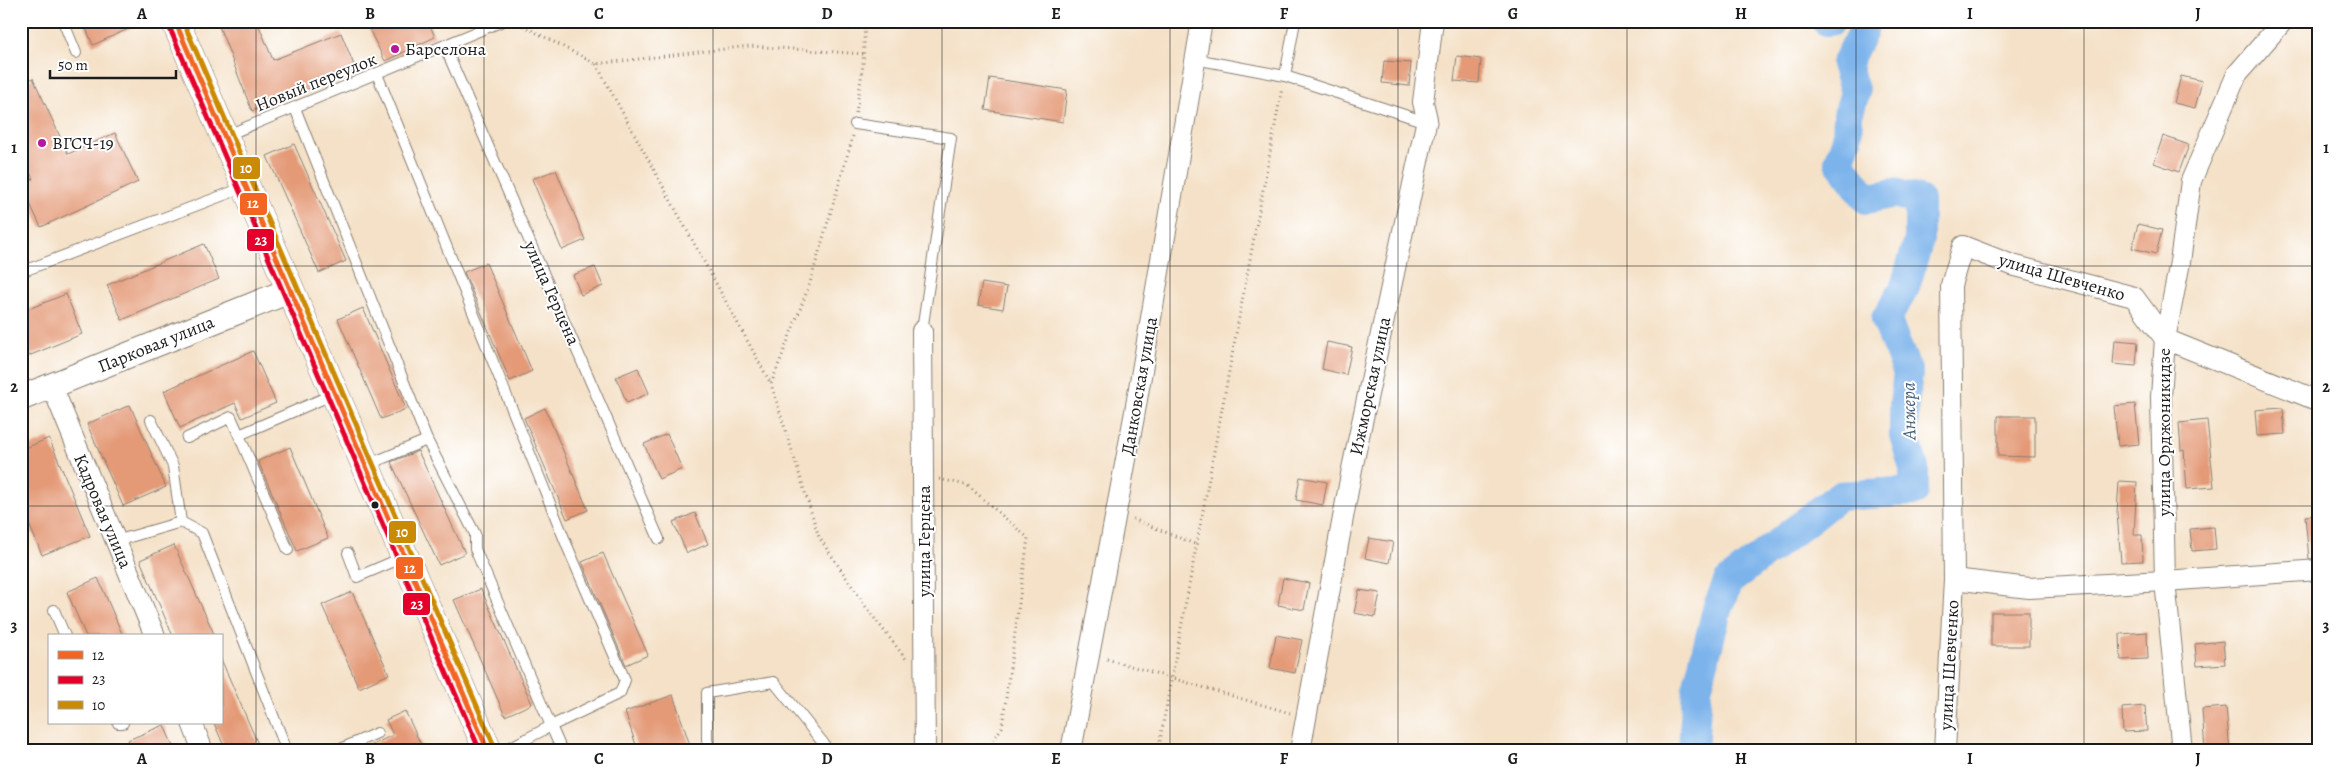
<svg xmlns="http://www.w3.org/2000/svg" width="2340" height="772" viewBox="0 0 2340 772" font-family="Alegreya,serif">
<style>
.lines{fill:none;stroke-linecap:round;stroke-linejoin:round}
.river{stroke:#7bb3eb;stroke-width:30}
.building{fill:#e49a77}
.service-casing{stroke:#887e72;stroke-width:12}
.minor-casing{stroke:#887e72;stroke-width:22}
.tertiary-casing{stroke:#887e72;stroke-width:27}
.secondary-casing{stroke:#887e72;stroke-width:29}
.path{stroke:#887e72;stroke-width:3;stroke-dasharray:1 4;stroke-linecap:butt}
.service{stroke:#fff;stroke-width:10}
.minor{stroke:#fff;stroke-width:20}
.tertiary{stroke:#fff;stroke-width:25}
.secondary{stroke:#fff;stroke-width:28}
.bus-1-casing{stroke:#fff;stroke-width:9}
.bus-2-casing{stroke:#fff;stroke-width:9}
.bus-3-casing{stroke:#fff;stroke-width:9}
.bus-1{stroke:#f26522;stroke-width:5}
.bus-2{stroke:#e4002b;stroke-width:5}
.bus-3{stroke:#cb8a06;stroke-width:5}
.grid{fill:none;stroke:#1c1c1c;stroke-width:1;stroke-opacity:0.55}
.poi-dot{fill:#b5179e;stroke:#fff;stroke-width:2}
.bus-dot{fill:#1c1c1c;stroke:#fff;stroke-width:2}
.labels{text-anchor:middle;stroke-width:4;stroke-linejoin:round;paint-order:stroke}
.poi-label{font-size:18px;fill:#1c1c1c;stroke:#fff;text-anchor:start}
.street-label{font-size:18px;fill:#1c1c1c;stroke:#fff}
.water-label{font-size:19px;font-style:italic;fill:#476079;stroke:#fff}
.line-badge{stroke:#fff;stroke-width:2}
.badge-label{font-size:14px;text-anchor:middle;font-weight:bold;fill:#fff}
.neatline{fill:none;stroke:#1c1c1c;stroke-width:2}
.grid-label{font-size:16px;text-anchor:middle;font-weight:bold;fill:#1c1c1c}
</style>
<rect width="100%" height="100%" fill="#fff"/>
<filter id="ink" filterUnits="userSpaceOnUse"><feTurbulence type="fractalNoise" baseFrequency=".02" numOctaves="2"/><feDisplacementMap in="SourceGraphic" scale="10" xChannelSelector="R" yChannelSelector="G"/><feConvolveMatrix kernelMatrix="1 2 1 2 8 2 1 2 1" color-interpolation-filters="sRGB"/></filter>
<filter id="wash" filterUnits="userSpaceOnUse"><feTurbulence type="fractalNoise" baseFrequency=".0096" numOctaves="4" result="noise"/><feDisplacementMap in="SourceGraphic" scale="20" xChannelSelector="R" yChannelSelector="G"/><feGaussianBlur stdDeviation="1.12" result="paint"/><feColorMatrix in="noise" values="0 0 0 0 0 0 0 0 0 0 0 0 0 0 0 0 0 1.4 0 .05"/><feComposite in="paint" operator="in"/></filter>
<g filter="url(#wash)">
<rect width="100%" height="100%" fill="#f4e1c7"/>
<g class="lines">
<g class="river">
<polyline points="1826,21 1831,21"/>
<polyline points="1693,751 1697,689 1718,606 1728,582 1839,496 1914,491 1914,468 1904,435 1904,404 1908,373 1886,319 1905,287 1919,239 1919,200 1894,193 1867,199 1839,162 1847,139 1848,115 1855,93 1846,64 1863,31 1864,21"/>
</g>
</g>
<g id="blocks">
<g class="building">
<polygon points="83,21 146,21 93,45"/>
<polygon points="217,21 257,21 273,60 341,33 356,70 252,111"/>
<polygon points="385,21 428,21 435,37 385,61 369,29"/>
<polygon points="1457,56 1481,59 1479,83 1454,81"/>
<polygon points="1384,61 1411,63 1409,86 1382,83"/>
<polygon points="2181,76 2202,81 2195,108 2174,103"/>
<polygon points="33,78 68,154 115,133 138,182 41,227 21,185 33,179 21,153 21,84"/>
<polygon points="990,78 1067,90 1063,122 985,110"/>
<polygon points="2163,136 2189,145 2179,172 2154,163"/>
<polygon points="294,144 346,261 319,273 267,156"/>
<polygon points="556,170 585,240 562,250 532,179"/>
<polygon points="2138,224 2162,230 2156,254 2132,248"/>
<polygon points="204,244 219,279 122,320 107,285"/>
<polygon points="486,263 532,371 510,381 464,272"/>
<polygon points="595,267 603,286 581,295 573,275"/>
<polygon points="982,283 1007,287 1003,309 978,305"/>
<polygon points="66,294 82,334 21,359 21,312"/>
<polygon points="363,308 406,409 381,419 338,319"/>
<polygon points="2115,340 2138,342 2136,366 2113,364"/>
<polygon points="1327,342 1352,347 1346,375 1322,369"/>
<polygon points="253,351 276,403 242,418 235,403 180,428 164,391"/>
<polygon points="638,368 649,393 627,403 616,377"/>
<polygon points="2135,404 2139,444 2118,446 2114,406"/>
<polygon points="130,405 166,487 123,506 87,424"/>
<polygon points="545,408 588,510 567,519 524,418"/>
<polygon points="2283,408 2285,434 2257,436 2255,410"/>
<polygon points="1998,416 2035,416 2035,457 1998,456"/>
<polygon points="2207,420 2214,487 2187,489 2184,450 2181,451 2179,423"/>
<polygon points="667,434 682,469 659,479 644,444"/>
<polygon points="49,438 90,536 42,555 21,505 21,450"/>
<polygon points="290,447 328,538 297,551 258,461"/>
<polygon points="418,451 465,553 439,565 391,462"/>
<polygon points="1300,477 1327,482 1323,505 1296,500"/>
<polygon points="2119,481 2137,482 2134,535 2142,535 2143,561 2121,562 2117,513"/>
<polygon points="695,513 708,544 687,553 673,522"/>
<polygon points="2319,515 2319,558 2309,559 2305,516"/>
<polygon points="2214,527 2216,549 2192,551 2190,529"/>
<polygon points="1369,538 1393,542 1389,563 1365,558"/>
<polygon points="174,545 215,636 173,636 140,560"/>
<polygon points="603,553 648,655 626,665 582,562"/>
<polygon points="98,578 123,636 86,636 67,592"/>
<polygon points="1283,578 1309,583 1304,610 1278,605"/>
<polygon points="481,589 532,704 505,716 454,600"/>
<polygon points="1359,590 1380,593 1375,617 1354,613"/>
<polygon points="352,592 389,674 359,688 322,605"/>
<rect x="1991" y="612" width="38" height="34"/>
<polygon points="2147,632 2148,659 2121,660 2120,634"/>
<polygon points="1276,635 1302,640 1295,673 1270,668"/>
<polygon points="2223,641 2225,664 2197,666 2195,644"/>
<polygon points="221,659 261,751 226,751 214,723 221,723"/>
<polygon points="673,695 692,751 638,751 625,712"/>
<polygon points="2145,706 2147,731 2123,732 2122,708"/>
<polygon points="2226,707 2230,751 2205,751 2202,709"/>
<polygon points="405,711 424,751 360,751 393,735 386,720"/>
<polygon points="164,725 175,751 133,751 128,740"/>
</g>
</g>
</g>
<g filter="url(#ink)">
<use href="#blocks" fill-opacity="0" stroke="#887e72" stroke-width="1"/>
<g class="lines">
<g class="service-casing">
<g id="service">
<polyline points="63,21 76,53"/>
<polyline points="445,47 659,539"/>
<polyline points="1195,59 1285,76 1295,21"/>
<polyline points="377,74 568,548 625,680 620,693 551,726 562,751"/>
<polyline points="1285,76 1429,123"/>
<polyline points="295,108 427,440"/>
<polyline points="855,124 951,138 922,331"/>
<polyline points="225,136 503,21"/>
<polyline points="21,272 245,187"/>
<polyline points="151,420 173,466 181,522"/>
<polyline points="239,435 288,550"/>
<polyline points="187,438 231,417 239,435 334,394"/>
<polyline points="367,465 427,440 475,534 475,549 551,726 503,751"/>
<polyline points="116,541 181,522 202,533 287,751"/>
<polyline points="348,553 357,577 404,557"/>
<polyline points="54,610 65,636"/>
<polyline points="118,723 123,723"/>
<polyline points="336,751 377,733"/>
<polyline points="710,751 707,740 707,693 774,682 824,744 826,751"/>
</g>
</g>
<g class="minor-casing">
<g id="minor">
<polyline points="922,331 925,751"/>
<polyline points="52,386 155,636"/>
<polyline points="1954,579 2029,588 2165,581 2319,570"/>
<polyline points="192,723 203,751"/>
<polyline points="1071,751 1134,417 1202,21"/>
<polyline points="1300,751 1352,469 1427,119 1423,102 1433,21"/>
<polyline points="1945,751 1954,579 1951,285 1963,246 2012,265 2134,297 2165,339 2319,401"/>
<polyline points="2182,751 2165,581 2161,397 2165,339 2180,262 2191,181 2237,74 2283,21"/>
</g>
</g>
<g class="tertiary-casing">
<polyline id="tertiary" points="21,398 291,290"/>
</g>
<g class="secondary-casing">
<polyline id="secondary" points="175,21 488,751"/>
</g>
<g class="path">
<polyline points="514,21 596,64 750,46 864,54"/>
<polyline points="596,64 771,384"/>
<polyline points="856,113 863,65 865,21"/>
<polyline points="853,136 809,286 771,384 819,537 868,610 906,659"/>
<polyline points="939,479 967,485 1028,538 1002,727 986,751"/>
<polyline points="1133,519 1197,545"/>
<polyline points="1107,659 1290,713"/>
<polyline points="1158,751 1282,88"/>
</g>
<use href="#service" class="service"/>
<use href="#minor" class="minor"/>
<use href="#tertiary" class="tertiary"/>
<use href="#secondary" class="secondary"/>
<g class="bus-1-casing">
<polyline id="bus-1" points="175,21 488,751"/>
</g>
<g class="bus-2-casing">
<polyline id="bus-2" points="168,24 480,751"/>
</g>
<g class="bus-3-casing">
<polyline id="bus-3" points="183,21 495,748"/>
</g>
<use href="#bus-1" class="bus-1"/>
<use href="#bus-2" class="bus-2"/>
<use href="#bus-3" class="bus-3"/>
</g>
</g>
<path class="grid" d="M256,21V751M484,21V751M713,21V751M942,21V751M1170,21V751M1398,21V751M1627,21V751M1856,21V751M2084,21V751M21,266H2319M21,506H2319"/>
<g class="poi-dot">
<circle cx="395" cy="49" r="5"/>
<circle cx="42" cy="143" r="5"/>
</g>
<circle class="bus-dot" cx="375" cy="505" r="4.5"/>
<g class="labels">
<g class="poi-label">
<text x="405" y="55">Барселона</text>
<text x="52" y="149">ВГСЧ-19</text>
</g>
<g class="street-label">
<text transform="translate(316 82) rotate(-22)" y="6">Новый переулок</text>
<text transform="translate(2062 277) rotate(16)" y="6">улица Шевченко</text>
<text transform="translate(552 293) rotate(66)" y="6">улица Герцена</text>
<text transform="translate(156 344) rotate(-22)" y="6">Парковая улица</text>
<text transform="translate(1139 386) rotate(-80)" y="6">Данковская улица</text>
<text transform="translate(1370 386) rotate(-78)" y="6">Ижморская улица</text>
<text transform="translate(2164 432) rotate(-90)" y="6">улица Орджоникидзе</text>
<text transform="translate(103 511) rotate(67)" y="6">Кадровая улица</text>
<text transform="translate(924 541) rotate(-90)" y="6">улица Герцена</text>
<text transform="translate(1949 665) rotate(-87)" y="6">улица Шевченко</text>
</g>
<g class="water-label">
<text transform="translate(1908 411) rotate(-91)" y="7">Анжера</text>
</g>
</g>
<g class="line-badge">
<rect x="232" y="156" width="29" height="24" rx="5" fill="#cb8a06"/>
<rect x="239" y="192" width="29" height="24" rx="5" fill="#f26522"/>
<rect x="246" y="228" width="29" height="24" rx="5" fill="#e4002b"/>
<rect x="388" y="520" width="29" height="24" rx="5" fill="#cb8a06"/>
<rect x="395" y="556" width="29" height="24" rx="5" fill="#f26522"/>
<rect x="402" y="592" width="29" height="24" rx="5" fill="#e4002b"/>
</g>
<g class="badge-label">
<text x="246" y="173">10</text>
<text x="253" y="208">12</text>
<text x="261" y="245">23</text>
<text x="402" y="537">10</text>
<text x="410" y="573">12</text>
<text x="417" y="609">23</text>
</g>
<rect width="2340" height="772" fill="none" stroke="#fff" stroke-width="55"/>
<rect x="48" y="634" width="175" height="90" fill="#ffffff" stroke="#a4a4a4"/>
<rect x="58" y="651" width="25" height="8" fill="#f26522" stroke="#a4a4a4"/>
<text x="92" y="660" font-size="15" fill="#1c1c1c">12</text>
<rect x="58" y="676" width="25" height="8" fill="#e4002b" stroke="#a4a4a4"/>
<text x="92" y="684" font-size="15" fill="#1c1c1c">23</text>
<rect x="58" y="701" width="25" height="8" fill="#cb8a06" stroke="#a4a4a4"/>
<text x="92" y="710" font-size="15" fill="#1c1c1c">10</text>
<path d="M50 70v8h126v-8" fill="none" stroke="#1c1c1c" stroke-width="2.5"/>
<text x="58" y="70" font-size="15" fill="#1c1c1c" stroke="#ffffff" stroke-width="4" paint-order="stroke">50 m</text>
<rect x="28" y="28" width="2284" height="716" class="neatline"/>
<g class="grid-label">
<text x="142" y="19">A</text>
<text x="370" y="19">B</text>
<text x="599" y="19">C</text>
<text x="827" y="19">D</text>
<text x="1056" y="19">E</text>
<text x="1284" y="19">F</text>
<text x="1513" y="19">G</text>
<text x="1741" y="19">H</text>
<text x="1970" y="19">I</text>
<text x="2198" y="19">J</text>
<text x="14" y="153">1</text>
<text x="2326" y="153">1</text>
<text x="14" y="392">2</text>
<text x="2326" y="392">2</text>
<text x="14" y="631">3</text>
<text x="2326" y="631">3</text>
<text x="142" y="764">A</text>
<text x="370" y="764">B</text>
<text x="599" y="764">C</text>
<text x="827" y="764">D</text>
<text x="1056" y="764">E</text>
<text x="1284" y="764">F</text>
<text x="1513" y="764">G</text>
<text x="1741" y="764">H</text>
<text x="1970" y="764">I</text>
<text x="2198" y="764">J</text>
</g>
</svg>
